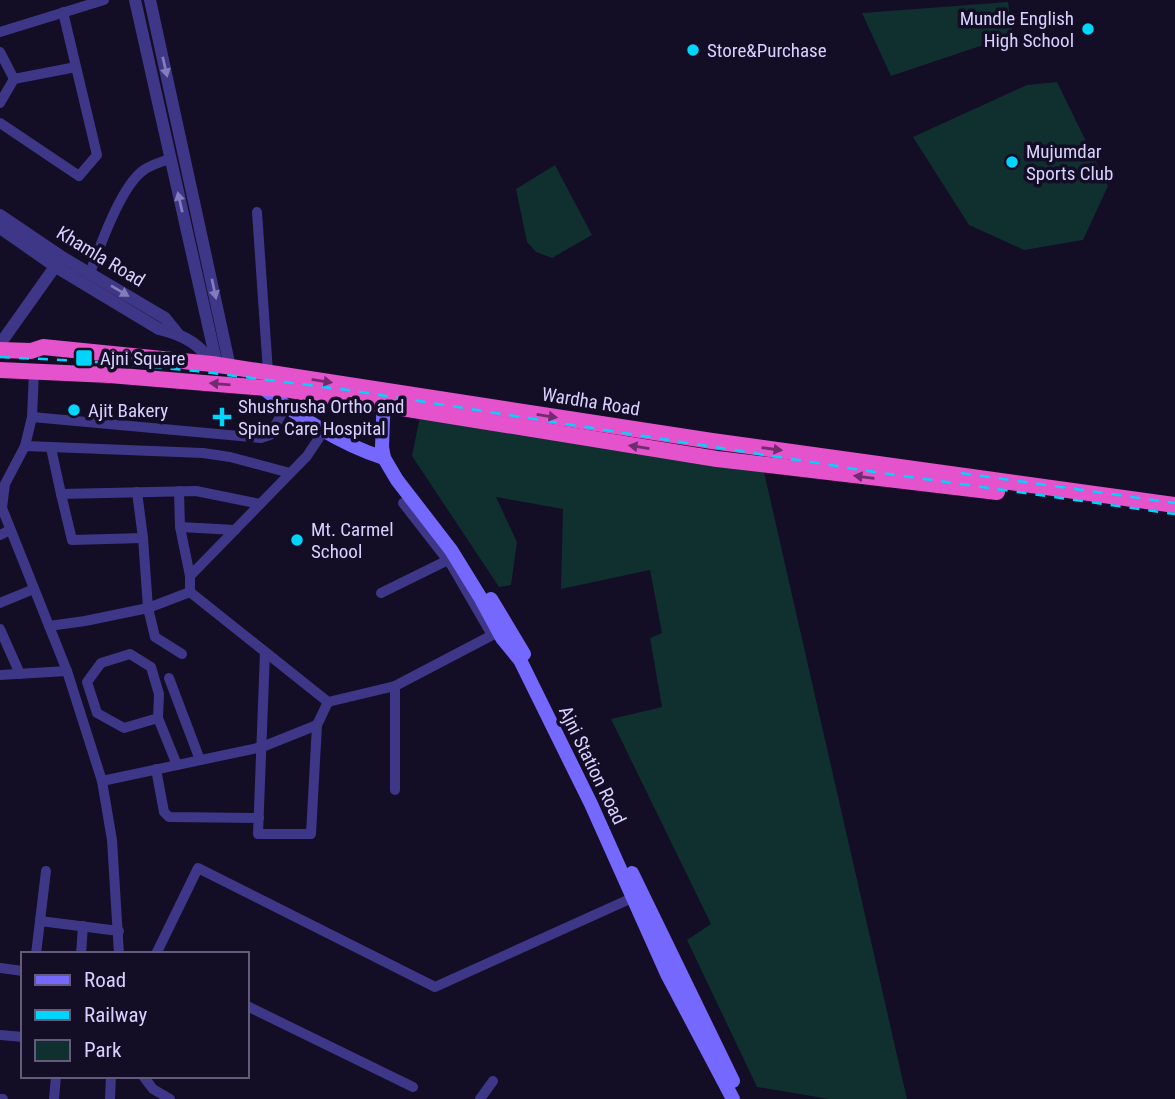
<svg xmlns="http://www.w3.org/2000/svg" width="1175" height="1099" viewBox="0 0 1175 1099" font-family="'Roboto Condensed',sans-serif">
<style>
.green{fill:#102f2f}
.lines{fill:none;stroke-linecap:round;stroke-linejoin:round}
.minor{stroke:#3e3686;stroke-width:10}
.tertiary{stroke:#3e3686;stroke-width:12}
.secondary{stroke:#7468ff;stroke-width:14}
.trunk{stroke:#e452cc;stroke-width:16}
.rail{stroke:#00d5fc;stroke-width:2.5;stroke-dasharray:10 9;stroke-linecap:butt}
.oneway{fill:#847cbc}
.oneway2{fill:#712c70}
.poi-dot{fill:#00d5fc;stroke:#130d25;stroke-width:2.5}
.labels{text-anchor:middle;stroke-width:7;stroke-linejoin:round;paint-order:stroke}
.poi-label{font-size:19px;fill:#d9d1ff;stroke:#130d25;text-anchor:start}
.street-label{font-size:19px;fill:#d9d1ff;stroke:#130d25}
</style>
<rect width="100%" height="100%" fill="#130d25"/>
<g class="green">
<polygon points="1008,2 1013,35 891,76 862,13"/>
<polygon points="1057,82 1108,186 1083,240 1024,250 969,225 913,137 1027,85"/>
<polygon points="555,165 592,235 552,258 536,252 527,242 516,189"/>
<polygon points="420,416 764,472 907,1099 829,1099 757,1087 687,940 711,924 611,719 662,707 650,638 662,633 650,570 561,589 563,509 496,497 517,542 511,585 499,587 412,456"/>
</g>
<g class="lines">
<g class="minor">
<polyline points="0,32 104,0"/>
<polyline points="0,52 14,79"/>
<polyline points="0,103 14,79 76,67"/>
<polyline points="0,123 79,176 97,155 63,12"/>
<polyline points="257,212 268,372"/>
<path d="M90,273C100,246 119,192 140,173C147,166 160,162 170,159"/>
<polyline points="32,417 34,372"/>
<polyline points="25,446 32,417 261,438 270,435 286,406"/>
<polyline points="51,448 61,494 196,491 260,504"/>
<polyline points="179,491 180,527 190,576"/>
<polyline points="61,494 72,540 143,538"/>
<polyline points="403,503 452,566 492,635"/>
<polyline points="180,527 235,530"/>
<polyline points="0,535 10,530"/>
<polyline points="190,592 328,702"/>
<polyline points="381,593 448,560"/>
<polyline points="0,603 34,589"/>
<polyline points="49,626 85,621 148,608 143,538 137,492"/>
<polyline points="0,629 20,674"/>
<polyline points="265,652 258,834 311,834 317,725 328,702"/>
<polyline points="182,654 155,637 148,608 190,592 190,576 307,456 325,429"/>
<polyline points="0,675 67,671"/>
<polyline points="169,678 200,760"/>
<polyline points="395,686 395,790"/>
<polyline points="328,702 395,686 502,630"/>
<polyline points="158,718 124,728 97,713 87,682 101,663 130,654 151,667 159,694 158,718 177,765"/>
<polyline points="156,769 164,812 169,817 259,818"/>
<polyline points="102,781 262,747 317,725"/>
<polyline points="40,921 119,931"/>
<polyline points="36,954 46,871"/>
<polyline points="81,954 83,926"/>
<polyline points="119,954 112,840 102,781 67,671 2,508 5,484 25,446 203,453 230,457 290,473"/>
<polyline points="156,954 198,868 435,987 632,898"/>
<polyline points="0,968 23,971"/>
<polyline points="247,1006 413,1087"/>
<polyline points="0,1035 23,1037"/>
<polyline points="143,1076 153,1089 170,1099"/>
<polyline points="0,1099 3,1099"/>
<polyline points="54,1099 56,1076"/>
<polyline points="110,1099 111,1076"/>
<polyline points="480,1099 493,1081"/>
</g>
<g class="tertiary">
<polyline points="135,0 217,365"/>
<polyline points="150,0 230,367"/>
<polyline points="0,215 62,257 165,318 178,334"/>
<path d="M0,228L56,267L159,329C180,334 202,343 211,364"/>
<polyline points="0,344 59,261"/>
</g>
<g class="secondary">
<path d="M262,387C296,416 342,445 384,458"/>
<polyline points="384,394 382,447 384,458 397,480 451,550 480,597 502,638 520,660 591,804 667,974 733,1099"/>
<polyline points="491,599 524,654"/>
<polyline points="632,873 733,1081"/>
</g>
<g class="trunk">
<polyline points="0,350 31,351 43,347 212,364 712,441 1175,505"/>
<polyline points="0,370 109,375 290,390 717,459 997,492"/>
</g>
<g class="rail">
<polyline points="0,357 84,361 196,371 348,390 875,472 1175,514"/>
<polyline points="961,473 1175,503"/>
</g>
</g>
<defs><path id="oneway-solid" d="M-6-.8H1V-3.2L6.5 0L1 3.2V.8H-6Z" transform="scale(1.75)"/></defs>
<g class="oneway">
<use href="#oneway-solid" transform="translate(165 67) rotate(77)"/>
<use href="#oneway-solid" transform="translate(180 202) rotate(-103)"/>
<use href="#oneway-solid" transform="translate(214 289) rotate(78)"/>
<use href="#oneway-solid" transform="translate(120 291) rotate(31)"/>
</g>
<g class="oneway2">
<use href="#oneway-solid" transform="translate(322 381) rotate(9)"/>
<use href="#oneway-solid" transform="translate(220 384) rotate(-175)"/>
<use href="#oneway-solid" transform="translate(547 416) rotate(9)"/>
<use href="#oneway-solid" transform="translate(639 447) rotate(-171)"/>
<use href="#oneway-solid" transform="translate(772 449) rotate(8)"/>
<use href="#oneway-solid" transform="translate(864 477) rotate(-173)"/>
</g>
<g class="poi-dot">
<circle cx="1088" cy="29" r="7"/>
<circle cx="693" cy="50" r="7"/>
<circle cx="1012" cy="162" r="7"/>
<rect x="75" y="349" width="18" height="18" rx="3.5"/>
<circle cx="74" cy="410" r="7"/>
<path d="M218.5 406.5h7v7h7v7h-7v7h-7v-7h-7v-7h7z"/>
<circle cx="297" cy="540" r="7"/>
</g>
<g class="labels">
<g class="poi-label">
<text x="1074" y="25" text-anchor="end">Mundle English<tspan x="1074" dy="22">High School</tspan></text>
<text x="707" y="57">Store&amp;Purchase</text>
<text x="1026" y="158">Mujumdar<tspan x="1026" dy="22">Sports Club</tspan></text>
<text x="100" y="365">Ajni Square</text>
<text x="238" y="413">Shushrusha Ortho and<tspan x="238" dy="22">Spine Care Hospital</tspan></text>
<text x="88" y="417">Ajit Bakery</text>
<text x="311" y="536">Mt. Carmel<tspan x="311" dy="22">School</tspan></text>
</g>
<g class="street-label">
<text transform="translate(101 256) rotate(31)" y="7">Khamla Road</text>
<text transform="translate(591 401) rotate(9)" y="7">Wardha Road</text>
<text transform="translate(593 765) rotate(64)" y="7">Ajni Station Road</text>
</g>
</g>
<rect x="21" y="952" width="228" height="126" fill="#130d25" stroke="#625b7c" stroke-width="2"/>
<rect x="35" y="975" width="35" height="10" fill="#7468ff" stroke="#625b7c" stroke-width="2"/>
<text x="84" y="987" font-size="21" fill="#d9d1ff">Road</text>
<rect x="35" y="1010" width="35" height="10" fill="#00d5fc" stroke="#625b7c" stroke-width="2"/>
<text x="84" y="1022" font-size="21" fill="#d9d1ff">Railway</text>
<rect x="35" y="1040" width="35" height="21" fill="#102f2f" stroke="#625b7c" stroke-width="2"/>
<text x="84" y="1057" font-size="21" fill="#d9d1ff">Park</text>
</svg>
